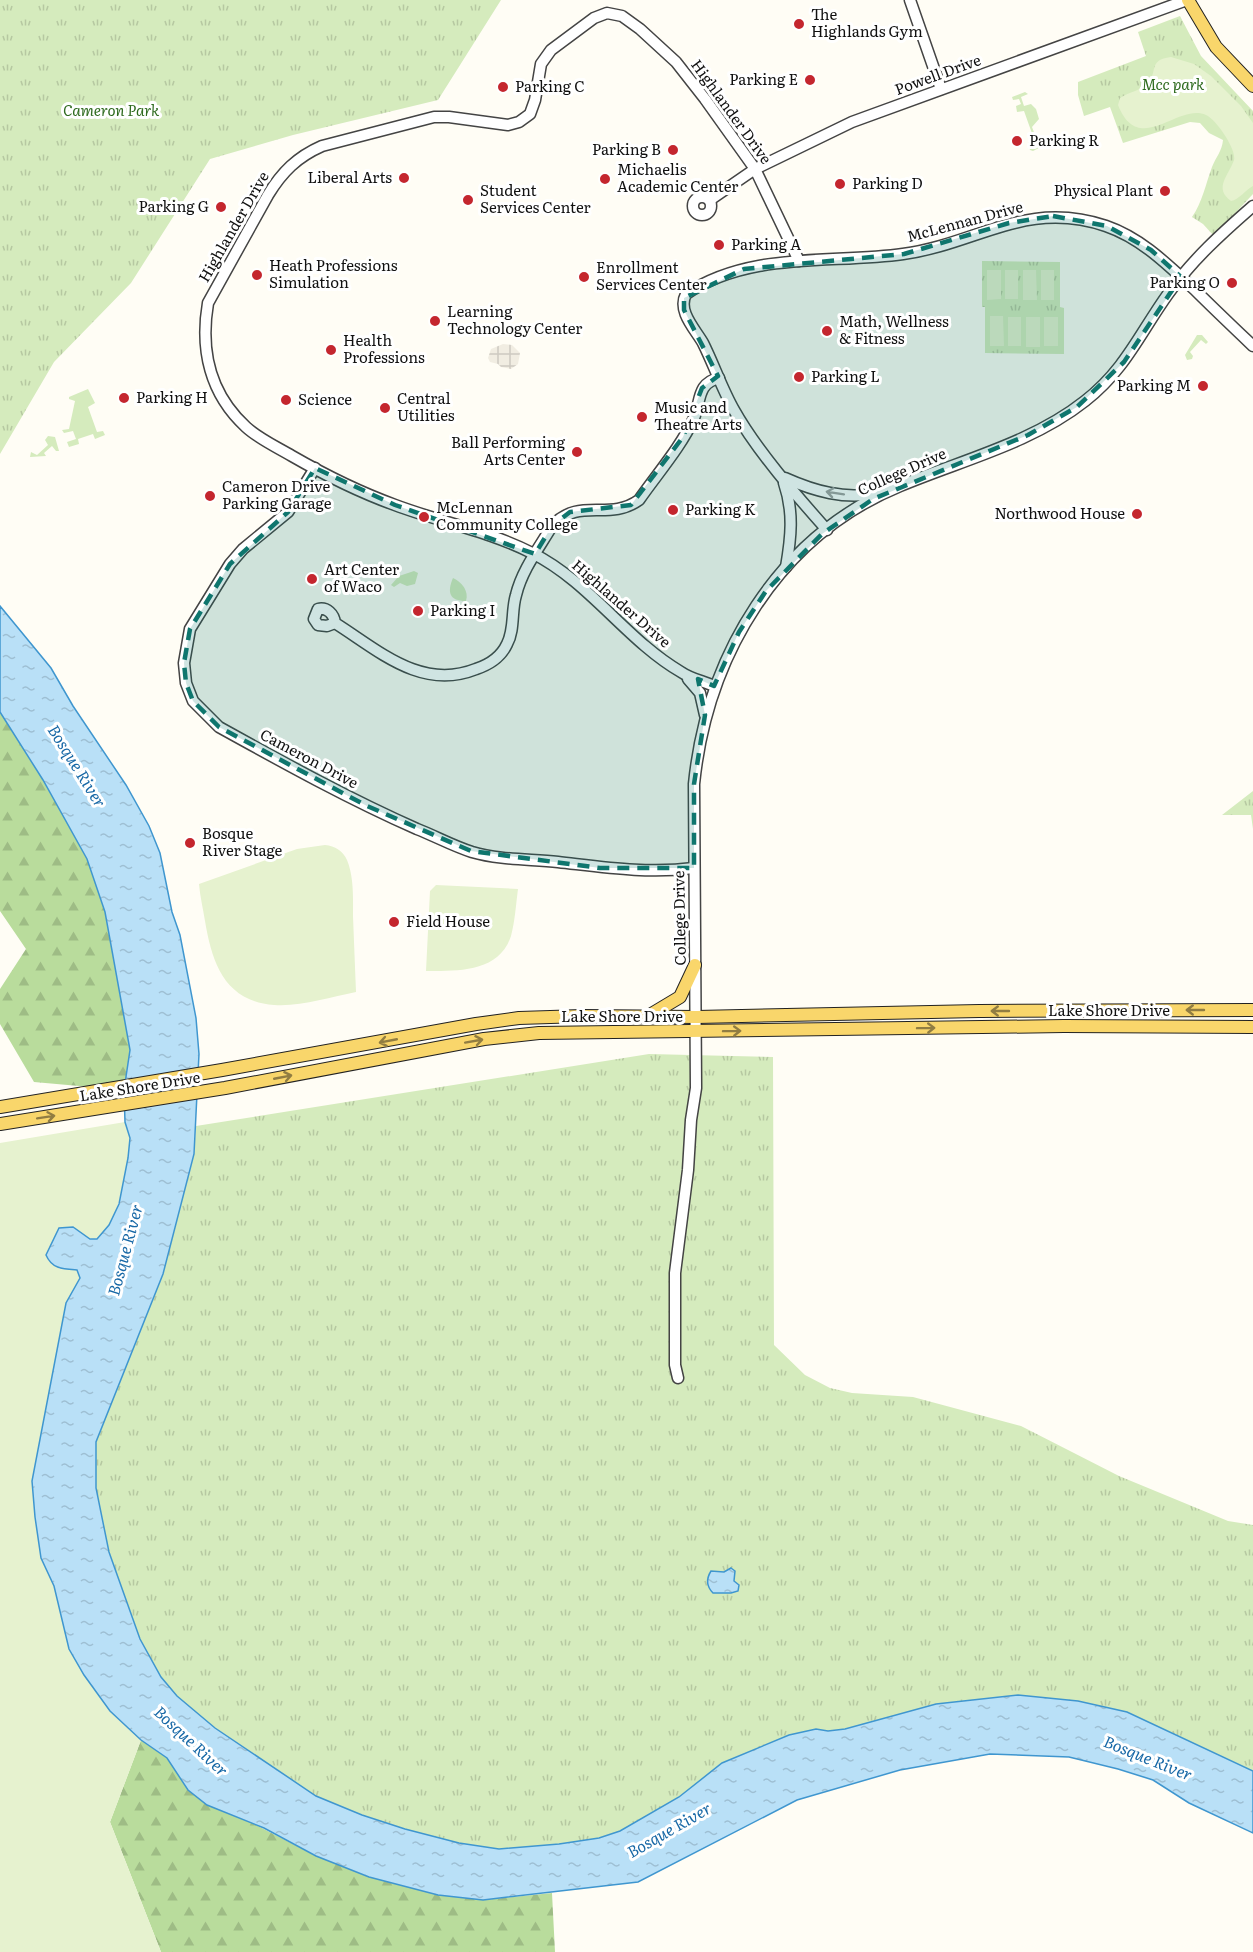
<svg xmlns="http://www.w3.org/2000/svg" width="1253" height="1952" viewBox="0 0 1253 1952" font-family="Literata,serif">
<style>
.grass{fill:#d5ebbd}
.forest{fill:url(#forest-firs)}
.park{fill:url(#park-tufts)}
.pitch{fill:#e6f2cf}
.plaza{fill:url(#plaza-grid)}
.water{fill:url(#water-ripples);stroke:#3f96cf;stroke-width:1.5}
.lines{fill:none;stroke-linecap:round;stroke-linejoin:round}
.minor-casing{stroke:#444;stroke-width:13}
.major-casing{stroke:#222;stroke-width:14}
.minor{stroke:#fff;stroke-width:10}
.major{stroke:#f9d66b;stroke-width:12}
.oneway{stroke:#a0a0a0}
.oneway2{stroke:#917d42}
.marked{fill:#0f766e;fill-opacity:0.2;stroke:#0f766e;stroke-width:4.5;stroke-dasharray:12 8;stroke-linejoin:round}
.poi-dot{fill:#c4262e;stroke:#fff;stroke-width:2}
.labels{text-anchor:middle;stroke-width:6;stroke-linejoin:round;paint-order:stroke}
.poi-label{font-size:15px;fill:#111;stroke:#fff;text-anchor:start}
.street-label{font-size:15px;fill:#111;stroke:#fff}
.park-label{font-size:15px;font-style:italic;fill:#2f6b1f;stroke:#fff}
.water-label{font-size:16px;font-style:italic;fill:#1768a6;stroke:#fff}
</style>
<defs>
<pattern id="forest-firs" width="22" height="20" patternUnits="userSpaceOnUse" patternTransform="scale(1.5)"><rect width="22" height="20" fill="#b9dc9c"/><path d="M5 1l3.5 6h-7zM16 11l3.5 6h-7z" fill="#9ebc85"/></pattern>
<pattern id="park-tufts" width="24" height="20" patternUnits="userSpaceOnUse" patternTransform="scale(1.5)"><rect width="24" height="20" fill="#d5ebbd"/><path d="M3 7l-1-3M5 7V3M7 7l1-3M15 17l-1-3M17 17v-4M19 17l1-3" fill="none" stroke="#b6c8a1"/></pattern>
<pattern id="plaza-grid" width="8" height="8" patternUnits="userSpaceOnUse" patternTransform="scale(1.5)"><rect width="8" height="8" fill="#f1ede2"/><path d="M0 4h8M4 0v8" fill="none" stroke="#cecac1"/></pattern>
<pattern id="water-ripples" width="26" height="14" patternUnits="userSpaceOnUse" patternTransform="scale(1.5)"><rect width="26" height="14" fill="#b9e0f7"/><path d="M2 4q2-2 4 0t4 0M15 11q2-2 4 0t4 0" fill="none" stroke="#9ebfd3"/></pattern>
</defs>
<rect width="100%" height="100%" fill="#fffdf5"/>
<g class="grass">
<polygon points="1025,92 1028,94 1021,97 1024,106 1031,104 1036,109 1039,119 1032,127 1036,138 1042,137 1045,145 1033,151 1030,150 1028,143 1034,139 1024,111 1017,112 1016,106 1021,104 1019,99 1013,100 1012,97"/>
<polygon points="1197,335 1202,335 1208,342 1206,344 1201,340 1190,352 1193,356 1192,359 1187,360 1185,355"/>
<polygon points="88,389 95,403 88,407 97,432 103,431 105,435 95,439 93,434 78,439 79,444 69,447 67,442 76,439 73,431 64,433 62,430 69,429 75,401 69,399 69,397"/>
<polygon points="48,436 55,437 59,451 56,451 52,446 44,453 46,456 30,457 31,452 37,455 48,445 45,440"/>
<polygon points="414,571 418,573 415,584 407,586 400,583 394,587 391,585 399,576"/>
<path d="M453,578C462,582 469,591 466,601C449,601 447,592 453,578Z"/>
</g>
<g class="forest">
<polygon points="0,712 43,780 87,859 105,912 130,1050 124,1090 34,1082 0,1024 0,989 26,949 0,911"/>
<polygon points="141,1740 167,1758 188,1790 316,1856 369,1877 438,1895 483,1900 552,1893 555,1952 161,1952 110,1822"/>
</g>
<g class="park">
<polygon points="0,0 501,0 438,100 293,135 210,159 131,283 54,362 0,454"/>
<path d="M1180,16L1201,56L1253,111V194L1214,236L1203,224L1192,217C1202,203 1206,183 1212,167C1216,157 1222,151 1223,140L1209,133L1200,123L1190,122L1123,143L1110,107L1084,116L1078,95V82L1146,56L1138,32Z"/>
<polygon points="982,261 1060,262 1060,307 1064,308 1064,354 985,353 985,307 982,307"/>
<polygon points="1253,791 1253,829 1251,815 1222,815"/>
<polygon points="649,1054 773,1057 774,1345 805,1375 830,1388 852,1393 913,1397 1021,1426 1119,1476 1228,1521 1253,1525 1253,1771 1127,1712 1078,1701 1018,1695 936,1704 845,1729 828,1731 816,1729 722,1763 679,1797 620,1831 599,1838 559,1844 499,1849 459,1843 405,1829 362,1815 316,1796 215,1728 177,1696 161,1677 140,1639 109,1552 96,1488 96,1442 163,1274 194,1154 196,1126"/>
</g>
<g class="pitch">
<path d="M1171,57L1194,64L1211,76L1241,106L1253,123V186C1245,190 1239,200 1231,201C1213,188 1229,175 1234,160C1237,150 1216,119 1206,115C1178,102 1139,158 1118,105L1120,98C1129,92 1139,91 1147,84C1159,72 1147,60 1171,57Z"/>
<polygon points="987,270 1001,270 1001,299 987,300"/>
<rect x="1005" y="270" width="13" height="29"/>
<polygon points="1023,270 1036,270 1037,300 1023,300"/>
<rect x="1041" y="270" width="13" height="30"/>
<polygon points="990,316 1003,316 1004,346 990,346"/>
<rect x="1008" y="317" width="13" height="29"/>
<rect x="1026" y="317" width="14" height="30"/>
<rect x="1044" y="317" width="14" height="29"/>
<path d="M325,845C335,846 343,851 347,860C354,877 353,898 353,916C354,942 355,967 356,992C330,997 300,1007 274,1005C224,1001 212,962 205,921C203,909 200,896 199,884L297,849Z"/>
<path d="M436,885L518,889C516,904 515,921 511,936C499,973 457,971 426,971L430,891Z"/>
<path d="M125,1122C127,1126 129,1130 130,1135C132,1154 117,1237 94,1239C87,1239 79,1231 73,1227L59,1269L77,1270L80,1278L66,1303L32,1481L35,1517L41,1558L54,1586L69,1649L84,1675L110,1711L141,1740L110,1822L161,1952H0V1143Z"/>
</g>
<polygon class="plaza" points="503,344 512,345 520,353 518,364 511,369 501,367 498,364 490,362 488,358 491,349"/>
<g class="water">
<path d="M0,606L51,668L73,706L126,785L149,826L160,853L172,912L180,935L196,1018L199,1054L194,1154L163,1274L96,1442V1488L109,1552L140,1639L161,1677L177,1696L215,1728L316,1796L362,1815L405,1829L459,1843L499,1849L559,1844L599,1838L620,1831L679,1797L722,1763L789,1735L816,1729L828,1731L845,1729L936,1704L1018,1695L1078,1701L1127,1712L1253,1771V1833L1189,1803L1153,1780L1118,1769L1069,1757L990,1754L900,1770L797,1800L638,1882L483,1900L438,1895L369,1877L316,1856L264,1828L207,1805L188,1790L167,1758L141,1740L110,1711L84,1675L69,1649L54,1586L41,1558L35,1517L32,1481L66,1303L80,1278L77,1270C63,1269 52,1269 46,1255L59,1228L73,1227L90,1239H97L109,1225L119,1204L128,1158L130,1138L125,1122L124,1090L130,1050L105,912L87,859L43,780L0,712Z"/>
<path d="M731,1568L735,1571L734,1581L739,1585L738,1591L731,1593H713C706,1586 706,1579 711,1571L724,1572Z"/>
</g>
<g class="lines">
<g class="minor-casing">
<g id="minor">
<polyline points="910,0 941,89"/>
<circle cx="702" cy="206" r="9"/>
<polyline points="710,200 755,169 852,122 1187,0"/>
<path d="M315,468L288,512L243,549L230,564L190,629L184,663L186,683L193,701L219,727C284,763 349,799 417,829C435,836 453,846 472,852C500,860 529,859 558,862C603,867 647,874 694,868"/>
<path d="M785,478C814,491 845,500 877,493"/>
<path d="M784,483C794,512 791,538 786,567"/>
<path d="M827,530C796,495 757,451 734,410C722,389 714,365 703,343C695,329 677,311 686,294C750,251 831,264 903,254C977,244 1026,199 1106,226C1141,238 1167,264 1194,289C1213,308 1233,327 1253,346"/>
<path d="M335,623L327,626L318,625L314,619L318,609C327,607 334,614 335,623C378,650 421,691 476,669C488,665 501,657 507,644C515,629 511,611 516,595C522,570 539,548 552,526C580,496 608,522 639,500C657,474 681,447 694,418C701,401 697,383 719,378"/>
<polyline points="688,679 700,693 705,715"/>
<path d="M714,686C703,681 691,679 681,672C626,640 590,582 532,553C489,531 440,522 395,505C359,492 325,475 292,456C277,447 259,439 246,427C210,394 200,350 208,303L268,195C282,172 297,157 322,146L434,117H449L508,125L519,122L530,114L535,100L541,64L551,50L594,18L607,13L622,16L640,29L676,62L705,99L755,169L799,261"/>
<path d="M678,1378L675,1365V1273L688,1170L691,1120L696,1088L694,784C707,656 778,536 900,486C962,460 1032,443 1085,401C1125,370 1140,333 1168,294C1192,260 1222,233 1253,206"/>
</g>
</g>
<g class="major-casing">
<g id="major">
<polyline points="1188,0 1216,47 1253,86"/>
<polyline points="650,1015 680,997 695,965"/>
<polyline points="0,1107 222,1070 476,1024 519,1018 582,1016 697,1017 979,1011 1253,1010"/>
<polyline points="0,1124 225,1088 484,1039 539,1033 1064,1026 1253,1027"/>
</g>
</g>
<use href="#minor" class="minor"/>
<use href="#major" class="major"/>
</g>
<defs><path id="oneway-shaft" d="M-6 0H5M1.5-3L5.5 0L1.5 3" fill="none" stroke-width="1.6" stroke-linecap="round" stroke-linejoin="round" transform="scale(1.5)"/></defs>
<use class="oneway" href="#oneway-shaft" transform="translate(835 493) rotate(-171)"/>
<g class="oneway2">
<use href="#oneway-shaft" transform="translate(1195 1010) rotate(180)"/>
<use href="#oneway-shaft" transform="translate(1000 1011) rotate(180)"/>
<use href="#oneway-shaft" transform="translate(926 1028) rotate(-1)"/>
<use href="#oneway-shaft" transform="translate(732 1031) rotate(-1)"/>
<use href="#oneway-shaft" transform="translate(388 1041) rotate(169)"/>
<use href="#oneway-shaft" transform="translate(474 1041) rotate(-10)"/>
<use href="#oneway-shaft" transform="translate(283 1077) rotate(-11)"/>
<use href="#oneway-shaft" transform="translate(46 1117) rotate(-9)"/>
</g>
<path class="marked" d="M1053,216L1107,226L1151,250L1181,277L1124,362L1077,407L1028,435L873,499L822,534L766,591L739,632L714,686L698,679L705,715L694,784V868H600L471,851L367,806L219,727L193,701L186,683L184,663L190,629L230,564L288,512L315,468L395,505L535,554L552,526L570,512L631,505L683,437L702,388L718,376L684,310V298L744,269L904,254L1009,223Z"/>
<g class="poi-dot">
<circle cx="799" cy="24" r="6"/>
<circle cx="810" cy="80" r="6"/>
<circle cx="503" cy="87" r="6"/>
<circle cx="1017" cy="141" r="6"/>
<circle cx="673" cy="150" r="6"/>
<circle cx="404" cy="178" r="6"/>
<circle cx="605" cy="179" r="6"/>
<circle cx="840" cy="184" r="6"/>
<circle cx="1165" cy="191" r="6"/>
<circle cx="468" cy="200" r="6"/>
<circle cx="221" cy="207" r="6"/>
<circle cx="719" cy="245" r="6"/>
<circle cx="257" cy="275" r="6"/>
<circle cx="584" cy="277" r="6"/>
<circle cx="1232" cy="283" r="6"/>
<circle cx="435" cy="321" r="6"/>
<circle cx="827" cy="331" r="6"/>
<circle cx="331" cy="350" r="6"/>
<circle cx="799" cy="377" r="6"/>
<circle cx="1203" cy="386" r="6"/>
<circle cx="124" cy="398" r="6"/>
<circle cx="286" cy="400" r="6"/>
<circle cx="385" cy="408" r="6"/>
<circle cx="642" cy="417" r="6"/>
<circle cx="577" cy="452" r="6"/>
<circle cx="210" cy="496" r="6"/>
<circle cx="673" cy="510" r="6"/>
<circle cx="1137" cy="514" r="6"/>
<circle cx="424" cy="517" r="6"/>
<circle cx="312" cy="579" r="6"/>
<circle cx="418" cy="611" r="6"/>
<circle cx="190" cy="843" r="6"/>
<circle cx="394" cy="922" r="6"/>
</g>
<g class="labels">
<g class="poi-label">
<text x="811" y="20">The<tspan x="811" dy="17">Highlands Gym</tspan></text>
<text x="798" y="85" text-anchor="end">Parking E</text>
<text x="515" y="92">Parking C</text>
<text x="1029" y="146">Parking R</text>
<text x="661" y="155" text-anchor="end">Parking B</text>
<text x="617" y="175">Michaelis<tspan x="617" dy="17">Academic Center</tspan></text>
<text x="392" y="183" text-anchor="end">Liberal Arts</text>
<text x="852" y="189">Parking D</text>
<text x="480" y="196">Student<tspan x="480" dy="17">Services Center</tspan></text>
<text x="1153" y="196" text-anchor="end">Physical Plant</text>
<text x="209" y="212" text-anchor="end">Parking G</text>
<text x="731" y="250">Parking A</text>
<text x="269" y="271">Heath Professions<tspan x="269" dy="17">Simulation</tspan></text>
<text x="596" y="273">Enrollment<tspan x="596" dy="17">Services Center</tspan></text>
<text x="1220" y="288" text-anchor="end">Parking O</text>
<text x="447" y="317">Learning<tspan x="447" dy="17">Technology Center</tspan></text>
<text x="839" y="327">Math, Wellness<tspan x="839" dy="17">&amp; Fitness</tspan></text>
<text x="343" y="346">Health<tspan x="343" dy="17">Professions</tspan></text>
<text x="811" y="382">Parking L</text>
<text x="1191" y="391" text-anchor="end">Parking M</text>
<text x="136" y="403">Parking H</text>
<text x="397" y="404">Central<tspan x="397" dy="17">Utilities</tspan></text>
<text x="298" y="405">Science</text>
<text x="654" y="413">Music and<tspan x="654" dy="17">Theatre Arts</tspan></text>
<text x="565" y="448" text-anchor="end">Ball Performing<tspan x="565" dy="17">Arts Center</tspan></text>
<text x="222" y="492">Cameron Drive<tspan x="222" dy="17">Parking Garage</tspan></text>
<text x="436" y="513">McLennan<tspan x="436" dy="17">Community College</tspan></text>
<text x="685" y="515">Parking K</text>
<text x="1125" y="519" text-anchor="end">Northwood House</text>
<text x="324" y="575">Art Center<tspan x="324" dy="17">of Waco</tspan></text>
<text x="430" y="616">Parking I</text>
<text x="202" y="839">Bosque<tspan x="202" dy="17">River Stage</tspan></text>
<text x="406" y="927">Field House</text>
</g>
<g class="street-label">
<text transform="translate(938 75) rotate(-20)" y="5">Powell Drive</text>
<text transform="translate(731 112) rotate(54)" y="5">Highlander Drive</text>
<text transform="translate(965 222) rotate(-15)" y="5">McLennan Drive</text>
<text transform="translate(234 227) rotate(-60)" y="5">Highlander Drive</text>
<text transform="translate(902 472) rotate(-24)" y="5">College Drive</text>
<text transform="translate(621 604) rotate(41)" y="5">Highlander Drive</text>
<text transform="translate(309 759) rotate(28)" y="5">Cameron Drive</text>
<text transform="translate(680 918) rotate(-91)" y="5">College Drive</text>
<text x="1109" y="1016">Lake Shore Drive</text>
<text x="622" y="1022">Lake Shore Drive</text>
<text transform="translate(140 1087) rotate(-9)" y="5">Lake Shore Drive</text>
</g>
<g class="park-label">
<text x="1173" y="90">Mcc park</text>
<text x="111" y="116">Cameron Park</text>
</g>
<g class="water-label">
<text transform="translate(77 766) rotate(58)" y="6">Bosque River</text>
<text transform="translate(125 1250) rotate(-75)" y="6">Bosque River</text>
<text transform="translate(191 1741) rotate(43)" y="6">Bosque River</text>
<text transform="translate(1148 1758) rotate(22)" y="6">Bosque River</text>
<text transform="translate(669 1830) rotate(-30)" y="6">Bosque River</text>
</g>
</g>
</svg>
